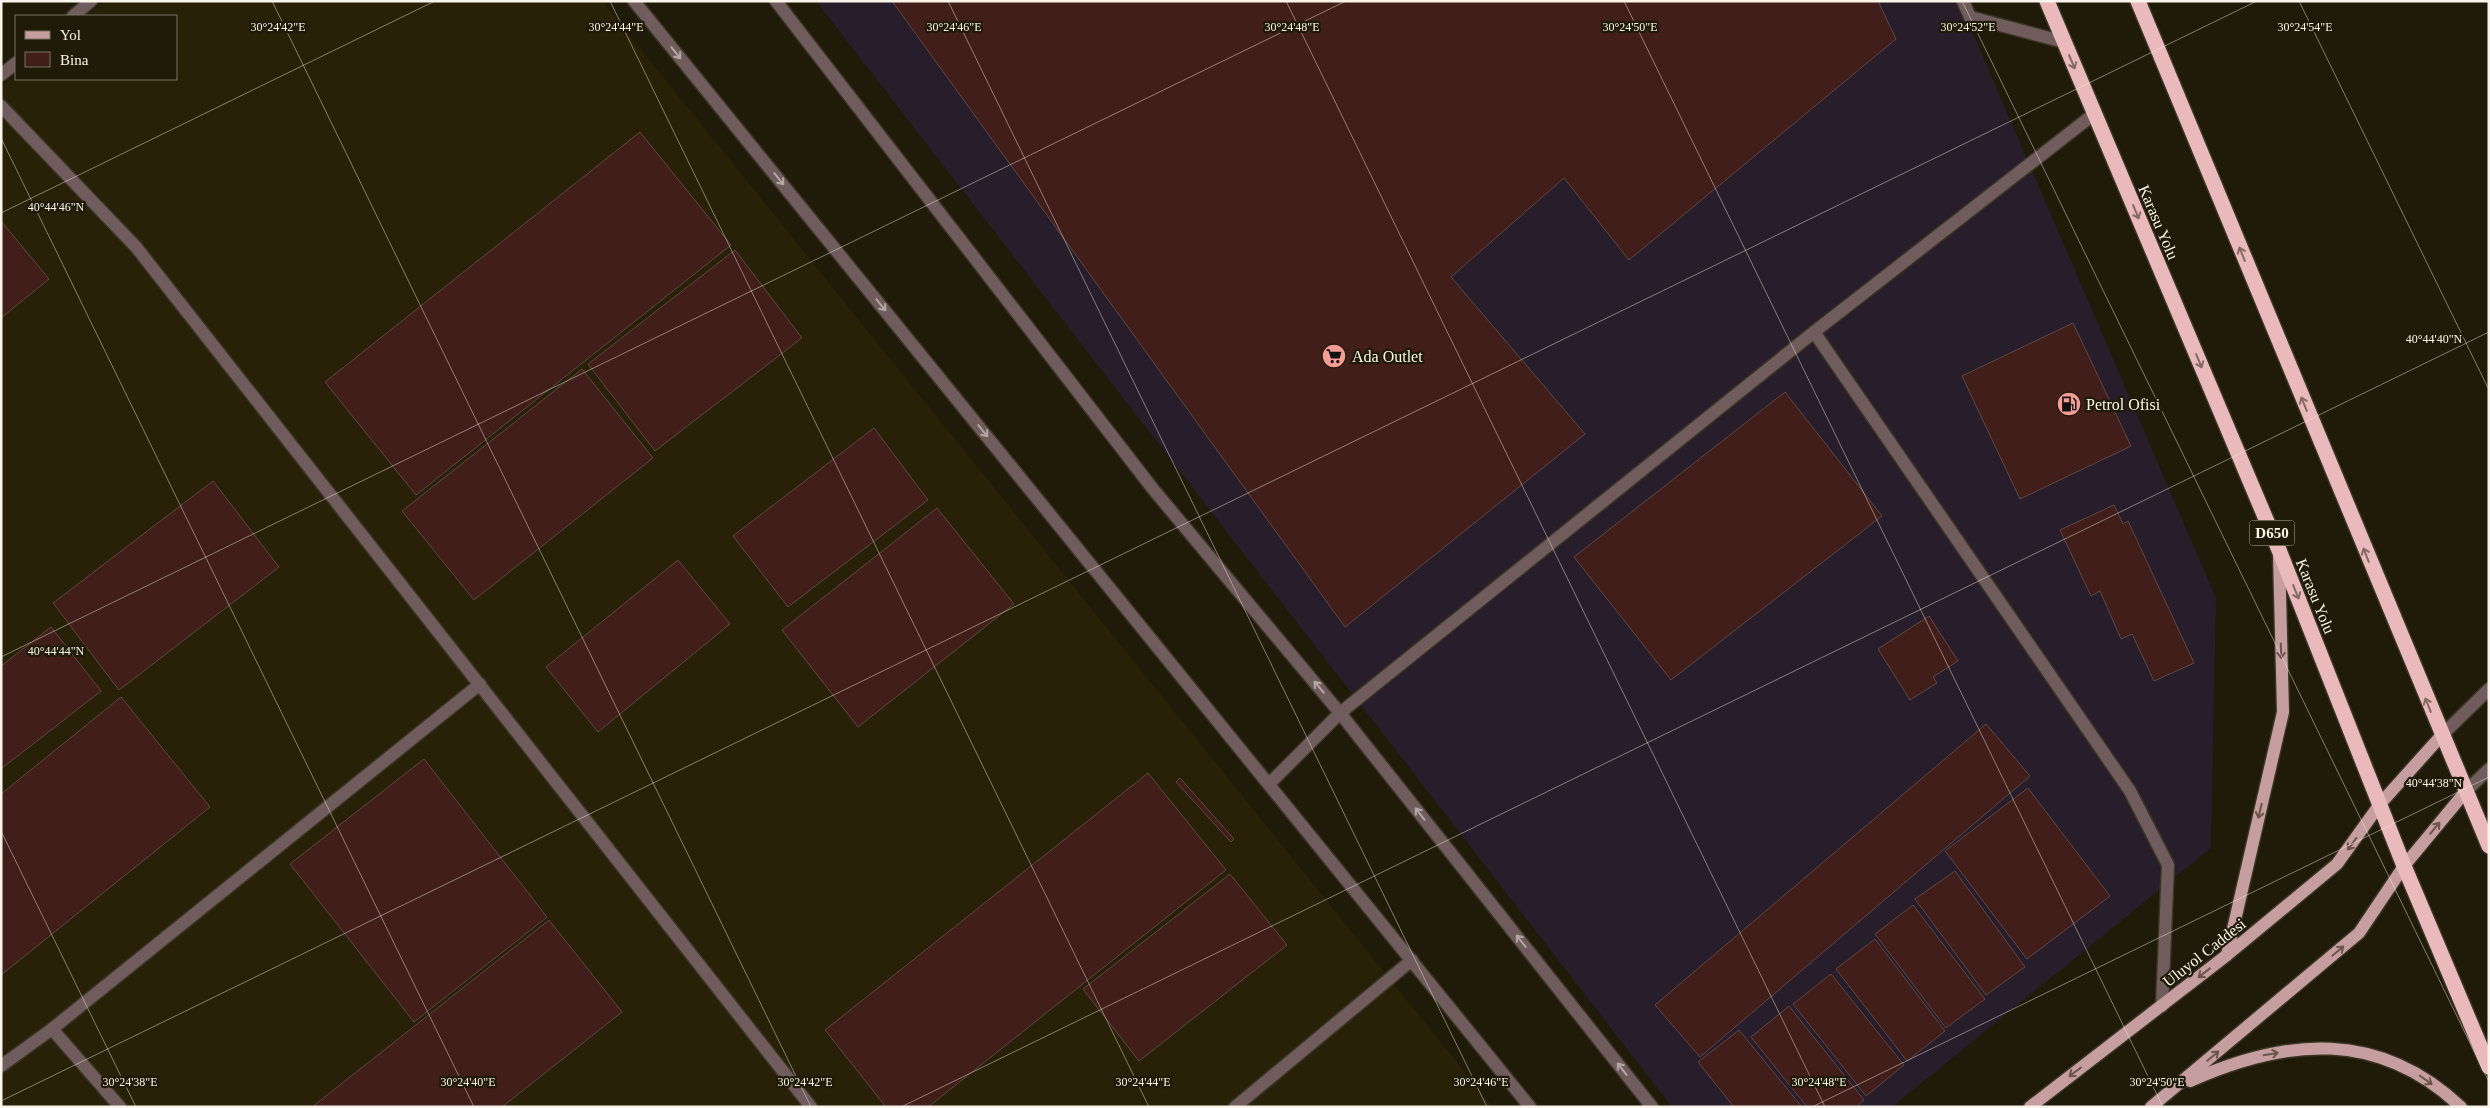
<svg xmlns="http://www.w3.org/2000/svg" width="2490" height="1108" viewBox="0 0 2490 1108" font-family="'Times New Roman',serif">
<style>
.commercial{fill:#281d2b}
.built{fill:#282007}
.building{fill:#411e1a;stroke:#5e4845}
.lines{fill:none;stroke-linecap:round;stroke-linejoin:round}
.minor-casing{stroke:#3a3424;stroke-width:15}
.major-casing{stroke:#3a3424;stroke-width:15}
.highway-casing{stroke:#3a3424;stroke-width:18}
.minor{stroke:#705c5d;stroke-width:12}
.major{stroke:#c79ea0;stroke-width:12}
.highway{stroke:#e9b9bb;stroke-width:15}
.oneway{stroke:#b4a8a4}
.oneway2{stroke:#846a62}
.oneway3{stroke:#6b554d}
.ticks{fill:none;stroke:#f9f5ea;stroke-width:1;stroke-opacity:0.45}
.labels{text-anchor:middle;stroke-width:4.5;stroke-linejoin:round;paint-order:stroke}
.shield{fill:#201a09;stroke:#b8b3a6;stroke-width:1}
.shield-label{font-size:15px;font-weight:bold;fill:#f9f5ea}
.street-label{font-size:16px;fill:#f9f5ea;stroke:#201a09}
.poi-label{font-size:16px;fill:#f9f5ea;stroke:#201a09;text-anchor:start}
.ticks-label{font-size:12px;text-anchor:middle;fill:#f9f5ea;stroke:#201a09;stroke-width:4.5;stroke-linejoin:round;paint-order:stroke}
</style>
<rect width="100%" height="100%" fill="#201a09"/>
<polygon class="commercial" points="816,1 1959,1 2216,598 2211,848 1892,1107 1672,1107"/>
<polygon class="built" points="105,1 602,1 1493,1107 1,1107 1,87 16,75 16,79 176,79 176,16 87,16"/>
<g class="building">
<polygon points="892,1 1878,1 1896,39 1629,260 1564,178 1451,277 1585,434 1345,627"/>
<polygon points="640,132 731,245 416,495 325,382"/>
<polygon points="1,221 49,279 1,318"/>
<polygon points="735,250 802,338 655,451 588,364"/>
<polygon points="2073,323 2131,446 2020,499 1962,376"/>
<polygon points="582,369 653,458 474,600 402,511"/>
<polygon points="1785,392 1882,516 1671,680 1574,557"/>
<polygon points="874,428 928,500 788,607 733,536"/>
<polygon points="213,481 279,567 119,690 53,603"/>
<polygon points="2114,505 2123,524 2128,521 2194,663 2154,681 2132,634 2121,639 2100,591 2091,596 2060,530"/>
<polygon points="937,508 1014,604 858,727 782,630"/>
<polygon points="678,560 730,624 598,732 546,667"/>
<polygon points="1929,616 1958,661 1933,677 1937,683 1910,700 1878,649"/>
<polygon points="51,627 101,691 1,769 1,666"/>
<polygon points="121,697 210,807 1,975 1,794"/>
<polygon points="1986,724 2030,776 1700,1057 1655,1005"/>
<polygon points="424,759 547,917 414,1022 290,864"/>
<polygon points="1148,773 1226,870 928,1107 886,1107 825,1030"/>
<polygon points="1180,778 1234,839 1231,842 1176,782"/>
<polygon points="2028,788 2110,896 2027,959 1945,851"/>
<polygon points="1955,871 2025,967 1986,995 1915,899"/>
<polygon points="1230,874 1287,945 1139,1061 1083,989"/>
<polygon points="1913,905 1985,999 1946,1028 1875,934"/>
<polygon points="549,920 622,1012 502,1107 312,1107"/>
<polygon points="1875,939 1945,1031 1907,1061 1836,969"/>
<polygon points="1831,974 1904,1065 1866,1096 1793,1004"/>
<polygon points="1789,1006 1864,1100 1856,1107 1807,1107 1751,1037"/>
<polygon points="1739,1030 1802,1107 1734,1107 1698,1062"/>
</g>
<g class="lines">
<g class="minor-casing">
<g id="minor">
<polyline points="634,1 1530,1107"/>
<polyline points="776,1 1153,489 1340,713 1652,1107"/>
<polyline points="1963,1 1970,17 2064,42"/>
<polyline points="73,16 91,1"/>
<polyline points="1,75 16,63"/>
<polyline points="1,106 136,247 811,1107"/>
<polyline points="1814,332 2130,791 2168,865 2162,1006"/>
<polyline points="2441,736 2489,689"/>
<polyline points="1269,784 1340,713 1814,332 2094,114"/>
<polyline points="2466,791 2489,769"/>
<polyline points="52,1029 120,1107"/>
<polyline points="1,1066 52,1029 480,684"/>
<polyline points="1235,1107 1412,960"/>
</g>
</g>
<g class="major-casing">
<g id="major">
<polyline points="2227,955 2283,712 2279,555"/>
<path d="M2190,1081C2287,1038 2378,1029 2461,1107"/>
<polyline points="2030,1107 2227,955 2337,864 2380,804 2441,736"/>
<polyline points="2151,1107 2359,933 2404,866 2466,791"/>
</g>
</g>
<g class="highway-casing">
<g id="highway">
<polyline points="2047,1 2279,550 2404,866 2489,1067"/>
<polyline points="2138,1 2489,846"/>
</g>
</g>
<use href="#minor" class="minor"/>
<use href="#major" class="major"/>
<use href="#highway" class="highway"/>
</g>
<defs><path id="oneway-shaft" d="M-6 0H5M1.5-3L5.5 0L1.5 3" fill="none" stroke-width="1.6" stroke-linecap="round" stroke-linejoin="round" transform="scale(1.25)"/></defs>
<g class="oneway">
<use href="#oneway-shaft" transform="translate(676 53) rotate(51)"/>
<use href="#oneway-shaft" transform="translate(779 179) rotate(51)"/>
<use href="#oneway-shaft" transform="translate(881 305) rotate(51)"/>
<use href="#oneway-shaft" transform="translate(983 431) rotate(51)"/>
<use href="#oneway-shaft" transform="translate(1319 687) rotate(-130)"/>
<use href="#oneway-shaft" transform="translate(1420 814) rotate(-128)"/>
<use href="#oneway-shaft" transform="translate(1521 941) rotate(-128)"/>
<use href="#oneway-shaft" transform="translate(1622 1069) rotate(-128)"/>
</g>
<g class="oneway2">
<use href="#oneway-shaft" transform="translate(2072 62) rotate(67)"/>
<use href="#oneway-shaft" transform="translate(2136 212) rotate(67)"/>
<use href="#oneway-shaft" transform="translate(2242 254) rotate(-112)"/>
<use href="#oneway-shaft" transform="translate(2199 361) rotate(67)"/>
<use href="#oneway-shaft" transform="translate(2304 404) rotate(-112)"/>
<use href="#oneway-shaft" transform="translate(2366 555) rotate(-112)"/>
<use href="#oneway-shaft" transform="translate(2296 592) rotate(68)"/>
<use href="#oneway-shaft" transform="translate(2428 705) rotate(-112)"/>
</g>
<g class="oneway3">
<use href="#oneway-shaft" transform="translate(2281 651) rotate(89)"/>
<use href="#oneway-shaft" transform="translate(2260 811) rotate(103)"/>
<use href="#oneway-shaft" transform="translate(2435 828) rotate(-50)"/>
<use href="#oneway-shaft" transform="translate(2352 844) rotate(126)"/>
<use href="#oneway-shaft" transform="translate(2338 951) rotate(-40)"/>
<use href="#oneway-shaft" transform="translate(2204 973) rotate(142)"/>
<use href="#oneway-shaft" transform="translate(2271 1054) rotate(-10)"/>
<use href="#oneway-shaft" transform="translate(2213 1056) rotate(-40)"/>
<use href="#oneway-shaft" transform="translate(2075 1072) rotate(143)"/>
<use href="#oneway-shaft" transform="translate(2426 1080) rotate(35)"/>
</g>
<path class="ticks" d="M272,1L811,1107M610,1L1149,1107M948,1L1487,1107M1286,1L1825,1107M1624,1L2163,1107M1962,1L2489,1082M2299,1L2489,390M1,138L474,1107M1,213L435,1M1,657L1346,1M1,831L136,1107M1,1101L2257,1M901,1107L2489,332M1812,1107L2489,777"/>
<defs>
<g id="supermarket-disc" transform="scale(1.25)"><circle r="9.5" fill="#f59c94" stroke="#201a09"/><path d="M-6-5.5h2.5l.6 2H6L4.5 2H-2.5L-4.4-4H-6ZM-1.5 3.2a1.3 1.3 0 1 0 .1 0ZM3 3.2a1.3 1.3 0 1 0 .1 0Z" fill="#111"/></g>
<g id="fuel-disc" transform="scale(1.25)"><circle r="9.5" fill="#f59c94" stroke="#201a09"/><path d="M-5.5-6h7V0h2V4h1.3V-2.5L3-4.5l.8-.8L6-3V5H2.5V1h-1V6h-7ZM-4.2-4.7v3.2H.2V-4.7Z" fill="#111"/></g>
</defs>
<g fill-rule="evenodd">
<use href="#supermarket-disc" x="1334" y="356"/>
<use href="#fuel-disc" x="2069" y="404"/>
</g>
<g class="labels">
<rect class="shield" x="2249.5" y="520.5" width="45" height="25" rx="4"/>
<g class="shield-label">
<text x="2272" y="538">D650</text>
</g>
<g class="street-label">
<text transform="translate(2159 222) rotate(67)" y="6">Karasu Yolu</text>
<text transform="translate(2316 596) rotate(68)" y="6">Karasu Yolu</text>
<text transform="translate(2204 952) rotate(-38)" y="6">Uluyol Caddesi</text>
</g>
<g class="poi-label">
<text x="1352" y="362">Ada Outlet</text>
<text x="2086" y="410">Petrol Ofisi</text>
</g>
</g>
<g class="ticks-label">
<text x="278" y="31">30°24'42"E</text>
<text x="616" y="31">30°24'44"E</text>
<text x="954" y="31">30°24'46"E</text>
<text x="1292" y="31">30°24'48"E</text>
<text x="1630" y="31">30°24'50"E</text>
<text x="1968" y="31">30°24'52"E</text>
<text x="2305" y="31">30°24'54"E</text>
<text x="56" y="211">40°44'46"N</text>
<text x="2434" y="343">40°44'40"N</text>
<text x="56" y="655">40°44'44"N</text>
<text x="2434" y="787">40°44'38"N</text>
<text x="130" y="1086">30°24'38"E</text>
<text x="468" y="1086">30°24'40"E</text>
<text x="805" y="1086">30°24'42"E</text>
<text x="1143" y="1086">30°24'44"E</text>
<text x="1481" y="1086">30°24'46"E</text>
<text x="1819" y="1086">30°24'48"E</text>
<text x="2157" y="1086">30°24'50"E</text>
</g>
<rect width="2490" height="1108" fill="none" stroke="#f9f5ea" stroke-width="5"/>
<rect x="15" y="15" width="162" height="65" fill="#201a09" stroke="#777263"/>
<rect x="25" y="31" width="25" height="8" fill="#c79ea0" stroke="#777263"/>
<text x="60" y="40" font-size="15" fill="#f9f5ea">Yol</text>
<rect x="25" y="52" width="25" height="15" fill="#411e1a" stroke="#777263"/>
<text x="60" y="65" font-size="15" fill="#f9f5ea">Bina</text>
</svg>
